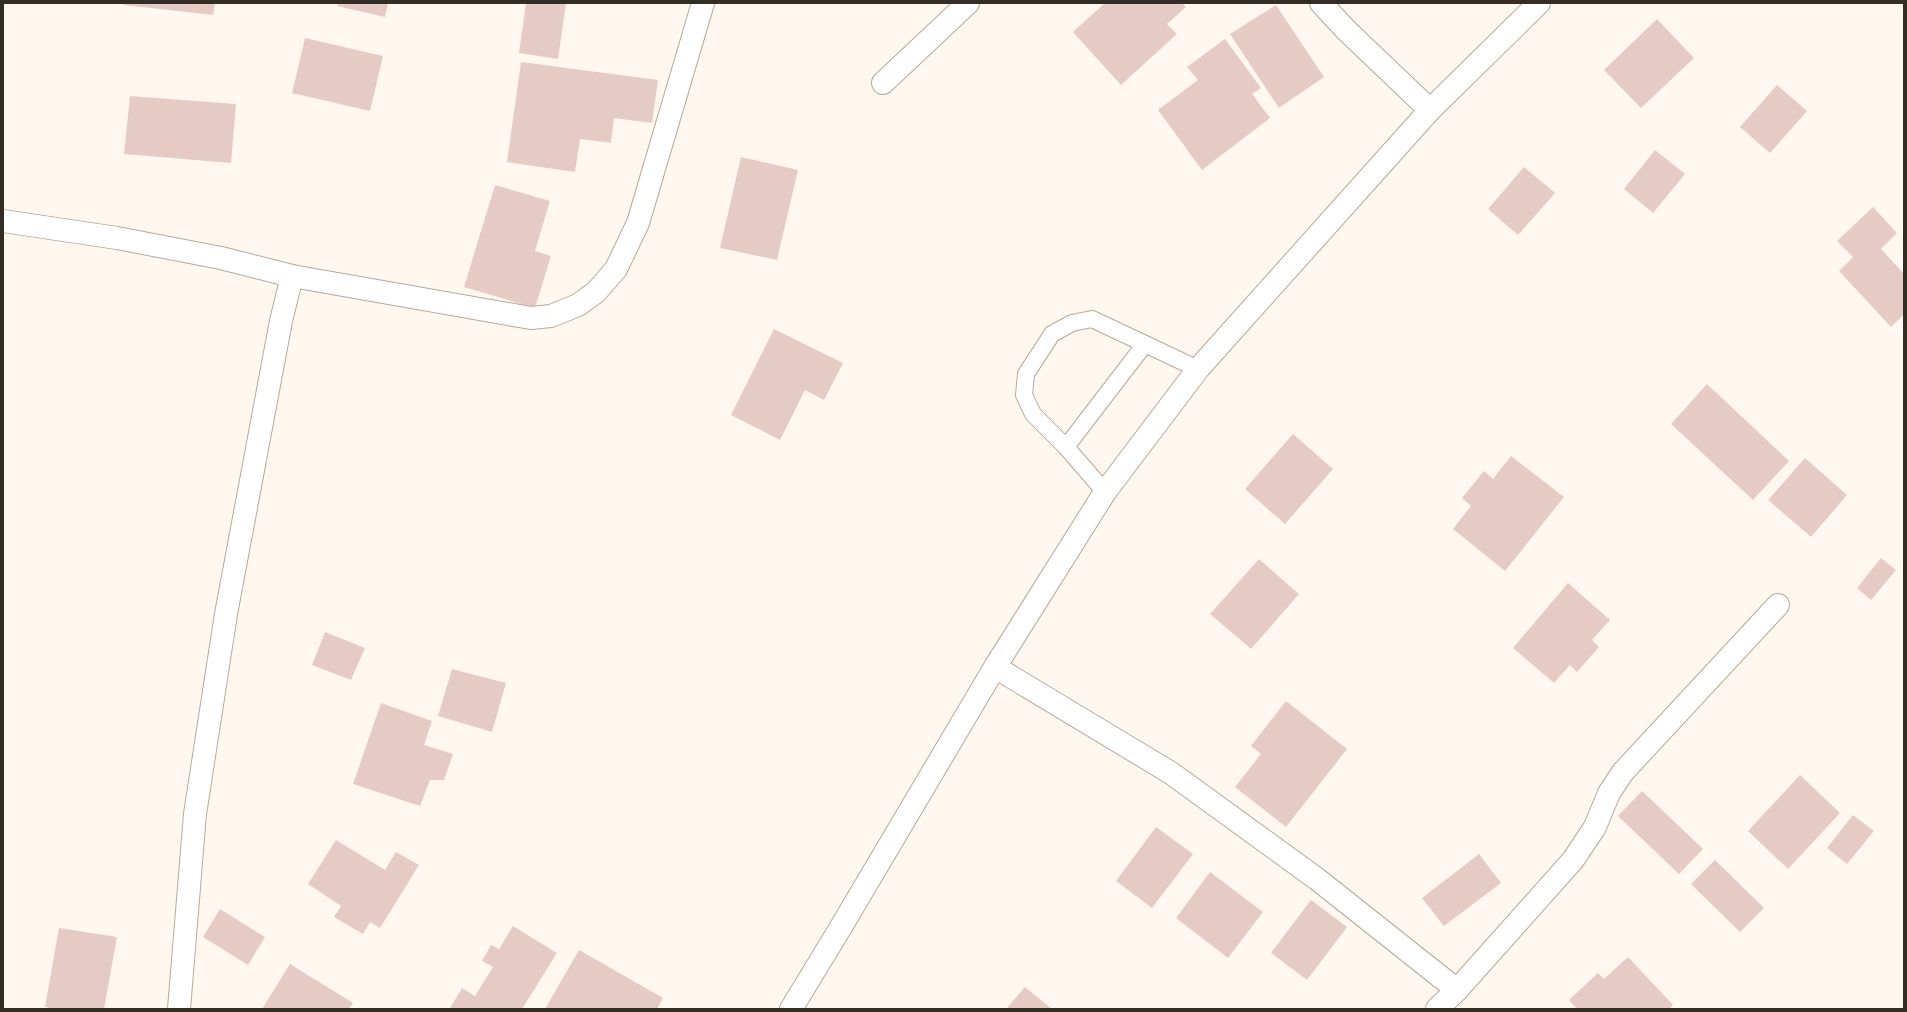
<svg xmlns="http://www.w3.org/2000/svg" width="1907" height="1012" viewBox="0 0 1907 1012" font-family="Figtree,sans-serif">
<style>
.building{fill:#e6cbc4}
.lines{fill:none;stroke-linecap:round;stroke-linejoin:round}
.lane-casing{stroke:#b9a896;stroke-width:18}
.street-casing{stroke:#b9a896;stroke-width:24}
.secondary-casing{stroke:#b9a896;stroke-width:24}
.lane{stroke:#fff;stroke-width:16}
.street{stroke:#fff;stroke-width:22}
.secondary{stroke:#fff;stroke-width:22}
</style>
<rect width="100%" height="100%" fill="#fff7f0"/>
<g class="building">
<polygon points="124,3 215,3 213,15 124,5"/>
<polygon points="338,3 388,3 385,17 337,6"/>
<polygon points="526,3 566,3 558,59 519,53"/>
<polygon points="1105,3 1182,3 1186,7 1167,24 1177,34 1121,85 1073,32"/>
<polygon points="1276,5 1324,77 1279,108 1230,34"/>
<polygon points="1657,19 1694,58 1641,108 1604,70"/>
<polygon points="305,38 383,56 370,111 292,93"/>
<polygon points="1225,39 1261,88 1252,94 1270,118 1202,170 1158,110 1198,80 1187,67"/>
<polygon points="521,62 658,80 652,123 614,118 611,143 580,139 575,172 507,162"/>
<polygon points="1777,85 1807,111 1770,153 1740,127"/>
<polygon points="130,96 236,104 231,163 124,154"/>
<polygon points="1655,150 1685,174 1653,213 1624,189"/>
<polygon points="741,157 798,170 777,260 720,248"/>
<polygon points="1524,167 1555,193 1518,235 1488,209"/>
<polygon points="495,185 550,201 535,251 551,256 535,308 464,287"/>
<polygon points="1873,207 1897,233 1881,249 1904,274 1904,314 1891,327 1839,271 1853,257 1837,241"/>
<polygon points="774,329 843,363 824,400 805,390 780,440 731,415"/>
<polygon points="1707,384 1789,461 1753,500 1671,424"/>
<polygon points="1293,434 1333,469 1285,524 1245,489"/>
<polygon points="1511,456 1564,497 1505,571 1453,529 1471,506 1462,498 1484,471 1493,479"/>
<polygon points="1805,458 1847,495 1811,537 1768,500"/>
<polygon points="1881,558 1896,570 1871,600 1857,588"/>
<polygon points="1259,559 1299,594 1251,649 1210,614"/>
<polygon points="1568,583 1610,620 1592,640 1599,647 1577,672 1570,665 1554,683 1513,648"/>
<polygon points="325,632 365,648 351,680 312,665"/>
<polygon points="452,669 506,683 492,732 438,716"/>
<polygon points="1286,701 1347,749 1286,827 1235,787 1261,754 1251,746"/>
<polygon points="381,703 432,721 424,745 453,754 444,780 430,780 420,806 353,784"/>
<polygon points="1800,775 1840,813 1788,869 1748,831"/>
<polygon points="1642,791 1703,849 1679,874 1618,816"/>
<polygon points="1853,815 1874,831 1847,864 1827,848"/>
<polygon points="1156,827 1193,854 1152,908 1116,881"/>
<polygon points="336,840 385,870 396,852 419,865 380,928 370,922 363,934 334,917 341,906 308,884"/>
<polygon points="1479,854 1501,883 1444,926 1422,898"/>
<polygon points="1715,860 1764,908 1740,932 1691,884"/>
<polygon points="1210,872 1263,912 1228,958 1176,918"/>
<polygon points="1311,900 1347,927 1307,980 1271,953"/>
<polygon points="220,909 265,937 248,965 203,937"/>
<polygon points="513,926 557,953 522,1009 450,1008 462,988 475,996 493,967 482,961 491,945 499,949"/>
<polygon points="59,928 117,937 104,1009 55,1009 45,1007"/>
<polygon points="579,950 663,998 657,1009 545,1009"/>
<polygon points="1628,957 1673,1005 1669,1009 1577,1009 1569,1000 1598,973 1604,979"/>
<polygon points="290,964 353,1003 349,1009 262,1009"/>
<polygon points="1025,987 1052,1009 1006,1009"/>
</g>
<g class="lines">
<g class="lane-casing">
<g id="lane">
<polyline points="1066,447 1145,344"/>
<polyline points="1105,492 1066,447 1033,414 1024,395 1026,374 1052,334 1072,323 1092,319 1198,369"/>
</g>
</g>
<g class="street-casing">
<g id="street">
<polyline points="1321,3 1346,30 1430,110"/>
<polyline points="883,83 968,3"/>
<polyline points="3,221 117,238 221,258 292,276 531,318 551,316 578,305 596,292 616,269 638,223 703,3"/>
<polyline points="995,667 1171,773 1317,879 1457,990"/>
<polyline points="179,1009 195,814 226,614 281,321 292,276"/>
<polyline points="1437,1009 1457,990 1573,860 1595,827 1609,793 1623,772 1778,605"/>
</g>
</g>
<g class="secondary-casing">
<polyline id="secondary" points="791,1009 838,932 995,667 1105,492 1198,369 1430,110 1539,3"/>
</g>
<use href="#lane" class="lane"/>
<use href="#street" class="street"/>
<use href="#secondary" class="secondary"/>
</g>
<rect width="1907" height="1012" fill="none" stroke="#342d26" stroke-width="8"/>
</svg>
